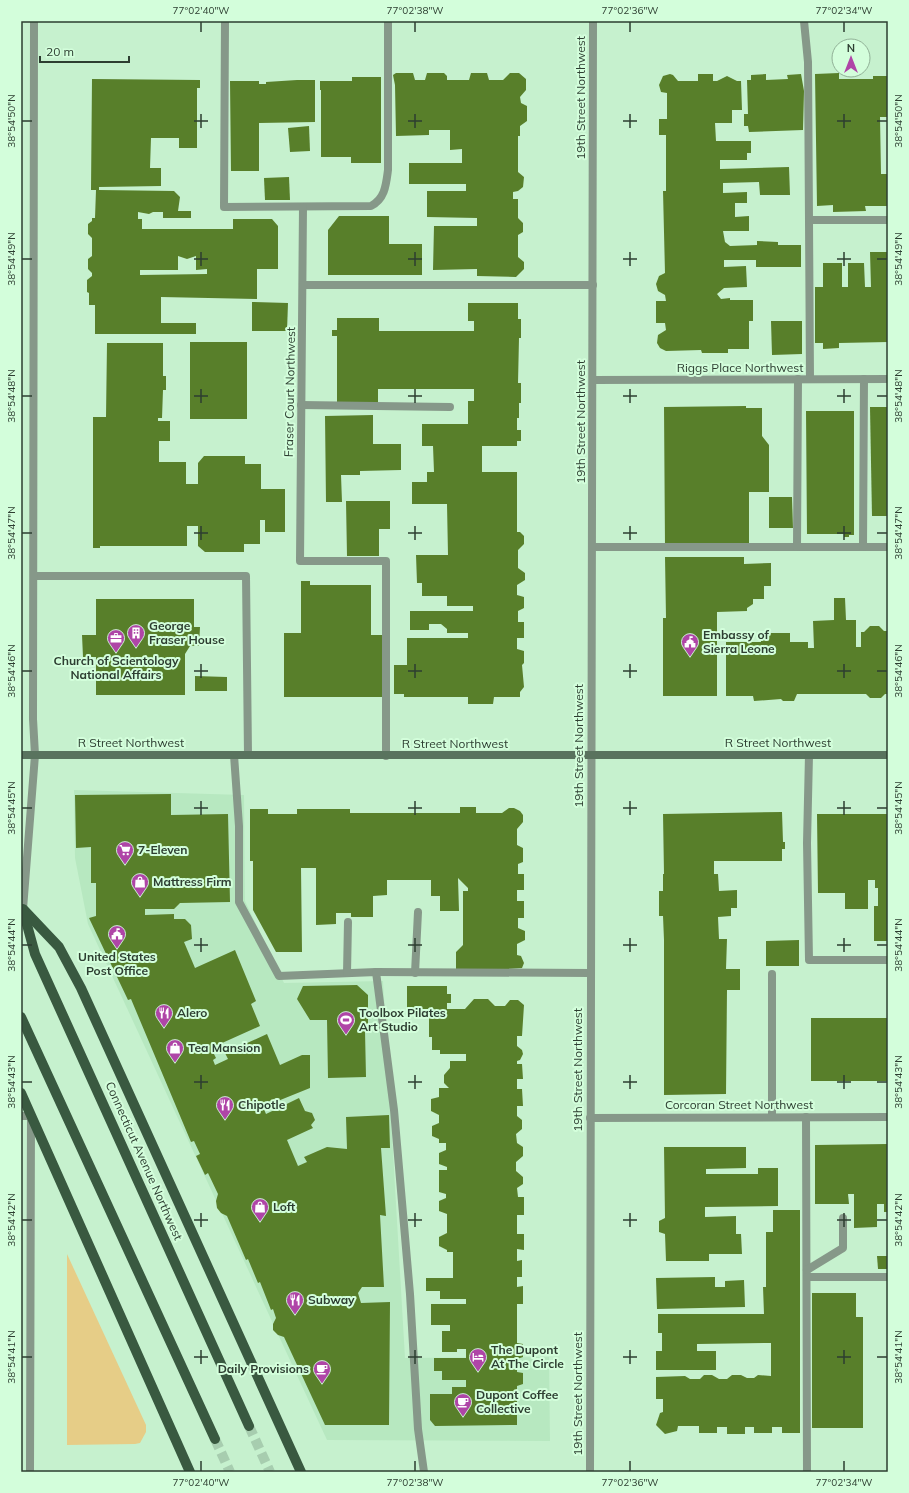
<svg xmlns="http://www.w3.org/2000/svg" width="909" height="1493" viewBox="0 0 909 1493" font-family="Mulish,sans-serif">
<style>
.built{fill:#b7e8c0}
.green{fill:#e6cd87}
.building{fill:#587f2a;fill-rule:evenodd}
.lines{fill:none;stroke-linecap:round;stroke-linejoin:round}
.primary-tunnel{stroke:#a7cdaf;stroke-width:10;stroke-dasharray:10 5;stroke-linecap:butt}
.lane{stroke:#869889;stroke-width:8}
.street{stroke:#869889;stroke-width:8}
.secondary{stroke:#59735e;stroke-width:8}
.primary{stroke:#395940;stroke-width:10}
.ticks{fill:none;stroke:#2d3e31;stroke-width:1.5}
.labels{text-anchor:middle;stroke-width:4;stroke-linejoin:round;paint-order:stroke}
.street-label{font-size:12px;fill:#2d3e31;stroke:#d3fedb}
.poi-label{font-size:12px;font-weight:bold;fill:#2d3e31;stroke:#d3fedb;text-anchor:start}
.neatline{fill:none;stroke:#2d3e31;stroke-width:1.5}
.ticks-label{font-size:10px;text-anchor:middle;fill:#2d3e31}
</style>
<rect width="100%" height="100%" fill="#c6f1ce"/>
<polygon class="built" points="74,790 244,795 245,901 284,983 383,981 405,1358 549,1357 550,1441 327,1440 88,924 75,858"/>
<polygon class="green" points="67,1254 146,1425 146,1432 140,1443 135,1444 67,1445"/>
<g class="building">
<polygon points="396,73 413,73 415,80 425,80 427,73 444,73 447,76 447,80 469,80 471,73 487,73 489,80 503,80 510,73 519,73 526,79 526,90 520,97 521,103 527,106 527,121 520,126 520,136 518,136 518,172 524,177 523,187 518,191 513,192 513,199 518,199 518,218 523,223 523,232 518,235 518,257 524,262 524,269 516,277 477,276 477,269 433,270 434,226 477,226 477,218 427,217 427,191 466,191 466,184 409,184 409,163 462,163 462,149 450,150 450,130 429,130 429,135 396,136 395,85 393,75"/>
<polygon points="839,73 839,79 873,79 873,76 888,76 888,117 880,117 881,174 888,174 888,206 865,206 866,211 833,212 833,205 817,206 815,74"/>
<polygon points="670,74 673,75 678,81 698,81 698,74 713,74 713,81 717,81 727,76 737,81 741,81 742,110 732,110 732,123 715,123 716,141 751,141 751,153 747,153 747,160 720,160 720,169 789,167 790,195 760,195 759,182 723,183 723,193 747,192 747,203 735,203 735,217 749,216 749,231 723,231 725,242 730,246 757,245 757,241 778,242 778,245 801,245 801,267 756,267 756,260 724,260 724,267 746,266 747,287 724,288 717,294 721,299 730,298 730,300 753,300 753,321 749,321 749,349 728,349 728,353 702,353 701,350 666,351 660,348 657,343 658,335 666,330 665,323 656,323 656,301 666,301 665,295 658,291 656,284 659,276 665,273 663,191 666,191 666,135 659,135 659,119 667,119 667,93 661,92 659,85 663,76"/>
<polygon points="766,74 766,80 788,79 787,75 801,74 804,91 803,130 749,132 748,126 744,126 744,114 748,114 747,80 751,80 751,75"/>
<polygon points="352,77 381,77 381,163 351,163 351,157 321,157 321,90 320,90 320,81 352,81"/>
<path d="M92,79L200,80V88H197V148H179V138H151L150,168H161V186L99,187V190L174,191L180,197L178,211H191V218H163V212H153L149,214L138,212V219H142V229H233V219H272L278,226V269H257V299L161,297V323H196V334H95V305H89V293L87,292V280L92,276V273L88,269V259L92,256V238L88,234V224L92,221V218H95L96,190H91ZM178,256L187,259L196,256V270L207,269V274L140,275V270H178Z"/>
<polygon points="297,80 315,80 315,122 259,123 259,171 231,171 230,81 259,81 259,84 266,84 266,82"/>
<polygon points="309,126 310,151 290,152 288,128"/>
<polygon points="289,177 290,200 265,200 264,178"/>
<polygon points="339,216 389,216 389,244 422,244 422,275 328,275 328,230"/>
<polygon points="870,252 887,252 888,342 839,343 839,348 823,349 823,343 815,343 815,287 823,287 823,263 842,263 842,287 848,287 848,263 864,263 865,287 871,287"/>
<polygon points="252,302 288,303 287,331 252,331"/>
<polygon points="468,303 518,303 518,319 521,319 521,338 519,338 518,383 521,383 521,403 519,403 519,418 517,418 517,430 521,430 521,441 517,441 517,446 482,446 482,472 517,472 517,532 520,532 524,536 524,544 518,550 518,568 525,573 525,580 517,585 517,595 524,597 524,608 518,611 518,622 524,622 524,638 517,638 517,649 524,651 524,663 522,665 524,687 520,692 520,697 494,697 493,704 468,704 468,697 404,697 404,694 394,694 394,665 407,665 407,638 468,638 468,633 447,633 447,629 441,624 429,624 429,630 410,630 410,611 473,611 473,606 447,606 447,596 422,596 422,583 417,583 416,555 448,555 447,504 412,504 412,482 427,482 427,472 434,472 433,446 422,446 422,424 468,424 468,401 474,401 474,389 378,389 378,403 337,403 337,336 332,336 332,330 337,330 337,318 379,318 379,331 474,331 474,321 468,321"/>
<polygon points="771,321 802,321 802,354 772,355"/>
<rect x="190" y="342" width="57" height="77"/>
<polygon points="107,343 163,343 163,376 166,376 166,390 163,390 162,418 158,418 158,421 170,421 170,441 159,441 159,462 186,462 186,484 198,484 198,463 204,456 245,456 245,464 261,464 261,489 285,489 285,532 265,532 265,520 260,520 260,544 244,544 244,552 205,552 198,546 198,526 187,526 187,546 100,546 100,548 93,548 93,417 106,417"/>
<polygon points="746,406 746,408 762,408 762,436 769,445 769,492 749,492 749,545 665,546 664,407"/>
<polygon points="870,407 888,407 888,516 872,516"/>
<polygon points="806,411 854,411 854,535 849,535 849,537 844,537 844,534 807,534"/>
<polygon points="373,415 373,444 401,444 401,470 360,471 360,475 341,475 342,502 326,502 325,416"/>
<polygon points="769,497 792,497 793,528 769,528"/>
<polygon points="346,501 390,501 390,529 379,529 379,556 347,556"/>
<polygon points="665,557 744,557 744,564 771,563 771,586 764,586 764,599 753,599 753,604 747,608 747,611 717,612 717,696 663,696 663,618 666,618"/>
<polygon points="301,581 310,581 310,585 371,585 371,635 384,635 384,697 284,697 284,633 301,633"/>
<polygon points="834,598 845,598 846,620 856,620 856,647 861,647 861,632 864,632 870,626 879,626 884,631 888,631 888,694 885,694 881,698 870,698 866,694 797,694 794,701 783,701 781,699 754,701 753,696 726,696 726,642 761,642 761,633 790,633 790,642 808,642 808,648 814,648 813,621 834,620"/>
<polygon points="96,599 194,599 194,627 200,627 199,646 190,646 185,654 185,695 96,695 96,657 83,657 82,635 96,635"/>
<polygon points="195,676 227,677 227,691 195,691"/>
<polygon points="171,794 171,815 228,814 230,902 180,903 174,909 145,909 145,915 174,914 174,919 185,919 191,925 192,939 184,942 195,968 235,950 256,1001 251,1004 260,1026 211,1048 216,1058 213,1060 215,1065 228,1059 225,1053 267,1034 280,1065 302,1055 310,1055 310,1088 263,1107 266,1114 299,1098 305,1111 312,1113 315,1120 311,1125 313,1128 287,1140 298,1166 307,1162 304,1157 327,1147 347,1149 346,1117 389,1115 390,1148 381,1148 386,1216 380,1215 384,1287 362,1287 358,1293 361,1303 390,1302 389,1425 325,1425 284,1337 278,1335 273,1330 273,1324 276,1318 273,1309 271,1310 260,1282 258,1283 248,1259 246,1260 227,1216 221,1213 217,1208 216,1201 218,1194 208,1173 205,1175 196,1156 200,1154 194,1141 191,1142 131,999 128,1000 89,918 96,916 96,883 91,883 91,847 76,848 75,795"/>
<polygon points="460,807 476,807 476,813 502,813 509,808 514,808 520,811 523,815 523,822 517,829 517,845 523,848 523,862 518,864 518,874 524,874 524,890 517,890 517,901 524,901 524,918 518,918 518,928 525,931 525,940 517,944 517,955 521,956 524,963 522,968 456,973 456,952 463,945 463,891 468,891 468,888 458,878 459,911 440,911 440,896 431,896 431,880 387,880 387,895 373,896 373,917 351,917 351,913 336,913 336,924 316,925 316,868 301,868 302,952 276,952 253,910 253,861 250,861 250,809 268,809 268,814 297,814 297,809 350,809 350,813 460,813"/>
<polygon points="782,812 783,842 785,842 785,849 782,849 782,861 714,861 714,874 718,874 719,891 737,890 737,908 731,908 731,916 718,917 719,939 727,939 726,969 740,969 740,990 727,990 726,1094 664,1095 664,940 663,916 659,916 659,891 663,891 663,874 664,874 663,814"/>
<polygon points="817,814 888,814 888,941 874,941 874,906 878,906 878,888 875,888 875,880 868,880 868,909 845,909 845,893 818,893"/>
<polygon points="799,940 799,966 766,966 766,941"/>
<polygon points="357,985 368,995 368,1031 365,1031 366,1077 328,1078 327,1020 310,1020 297,999 303,986"/>
<polygon points="407,986 447,986 447,994 451,994 451,1003 447,1003 447,1009 465,1009 474,999 488,999 495,1006 505,1006 510,1000 518,1000 524,1005 522,1036 517,1036 517,1046 522,1050 523,1054 520,1060 517,1061 517,1064 522,1064 523,1079 517,1079 517,1089 522,1089 523,1106 517,1106 517,1116 522,1120 522,1129 516,1134 517,1143 523,1147 523,1156 516,1162 516,1171 523,1177 523,1184 517,1188 518,1197 524,1197 524,1215 517,1215 517,1234 524,1234 524,1250 517,1249 517,1261 522,1260 522,1277 517,1277 517,1287 523,1286 523,1304 517,1304 517,1343 523,1344 523,1357 517,1359 517,1372 523,1373 523,1384 517,1386 517,1425 435,1426 430,1420 430,1394 452,1394 452,1387 466,1387 466,1380 442,1380 442,1371 434,1371 434,1358 466,1358 466,1349 457,1349 457,1352 442,1352 442,1331 450,1331 450,1325 431,1325 431,1304 466,1304 466,1299 440,1299 440,1291 426,1291 426,1278 453,1278 453,1252 447,1252 447,1250 439,1246 439,1237 447,1233 447,1214 439,1211 439,1201 446,1198 446,1194 439,1192 439,1170 447,1170 447,1167 439,1164 439,1153 446,1150 446,1143 439,1143 439,1139 432,1136 432,1126 439,1123 439,1115 431,1111 431,1099 439,1097 439,1088 449,1088 444,1083 444,1075 450,1068 450,1061 466,1061 466,1054 440,1054 440,1050 432,1050 432,1037 429,1037 429,1009 407,1009"/>
<rect x="811" y="1018" width="77" height="63"/>
<polygon points="888,1144 888,1212 884,1212 884,1204 877,1204 877,1227 854,1228 854,1194 848,1194 849,1204 815,1204 815,1145"/>
<polygon points="664,1147 746,1147 746,1168 706,1169 706,1174 758,1174 758,1168 778,1168 778,1206 705,1207 705,1217 736,1216 736,1234 741,1234 742,1254 709,1254 709,1261 666,1261 665,1234 659,1232 659,1221 665,1218"/>
<polygon points="773,1210 800,1210 800,1433 782,1433 782,1427 772,1427 772,1433 754,1433 754,1427 745,1427 745,1434 727,1434 727,1427 717,1427 717,1433 699,1433 699,1426 678,1426 677,1431 665,1434 656,1425 660,1413 663,1412 663,1399 656,1399 656,1377 685,1376 690,1379 700,1379 704,1375 712,1375 719,1379 727,1379 732,1375 741,1375 747,1378 754,1378 758,1375 771,1376 771,1343 697,1344 697,1351 716,1351 716,1370 656,1370 656,1351 662,1351 662,1333 658,1333 658,1314 764,1314 763,1287 766,1287 766,1232 773,1232"/>
<polygon points="877,1256 888,1256 888,1269 878,1269"/>
<polygon points="715,1277 715,1287 725,1287 725,1281 744,1280 745,1307 657,1309 656,1278"/>
<polygon points="812,1293 856,1293 856,1317 863,1317 863,1428 812,1428"/>
</g>
<g class="lines">
<g class="primary-tunnel">
<polyline points="249,1426 270,1472"/>
<polyline points="215,1439 230,1472"/>
</g>
<g class="lane">
<path d="M225,21L224,207L371,206C385,199 386,185 388,170V21"/>
<polyline points="804,21 808,62 810,379"/>
<polyline points="303,207 300,561 386,561 386,756"/>
<polyline points="809,220 888,220"/>
<polyline points="303,285 593,285"/>
<polyline points="301,405 450,407"/>
<polyline points="592,547 888,547"/>
<polyline points="797,547 798,379"/>
<polyline points="863,547 864,379"/>
<polyline points="34,576 246,576 248,755"/>
<polyline points="234,755 239,826 239,902 279,976 376,972 394,1110 410,1294 418,1429 424,1472"/>
<polyline points="809,755 807,843 809,960 888,960"/>
<polyline points="376,972 590,973"/>
<polyline points="347,973 348,922"/>
<polyline points="415,973 418,912"/>
<polyline points="772,974 772,1117"/>
<polyline points="806,1117 807,1472"/>
<polyline points="807,1270 843,1248 843,1218"/>
<polyline points="807,1277 888,1277"/>
</g>
<g class="street">
<polyline points="593,380 888,379"/>
<polyline points="23,909 35,755 33,719 34,21"/>
<polyline points="21,1116 31,1116 30,1472"/>
<polyline points="590,1118 888,1117"/>
<polyline points="590,1472 593,21"/>
</g>
<polyline class="secondary" points="21,755 888,755"/>
<g class="primary">
<polyline points="23,909 59,947 81,988 301,1472"/>
<polyline points="23,910 35,954 249,1426"/>
<polyline points="21,1017 215,1439"/>
<polyline points="21,1093 190,1472"/>
</g>
</g>
<path class="ticks" d="M201,22V32M415,22V32M630,22V32M844,22V32M201,114V128M415,114V128M630,114V128M844,114V128M22,121H32M194,121H208M408,121H422M623,121H637M837,121H851M877,121H887M201,252V266M415,252V266M630,252V266M844,252V266M22,259H32M194,259H208M408,259H422M623,259H637M837,259H851M877,259H887M201,389V403M415,389V403M630,389V403M844,389V403M22,396H32M194,396H208M408,396H422M623,396H637M837,396H851M877,396H887M201,526V540M415,526V540M630,526V540M844,526V540M22,533H32M194,533H208M408,533H422M623,533H637M837,533H851M877,533H887M201,664V678M415,664V678M630,664V678M844,664V678M22,671H32M194,671H208M408,671H422M623,671H637M837,671H851M877,671H887M201,801V815M415,801V815M630,801V815M844,801V815M22,808H32M194,808H208M408,808H422M623,808H637M837,808H851M877,808H887M201,938V952M415,938V952M630,938V952M844,938V952M22,945H32M194,945H208M408,945H422M623,945H637M837,945H851M877,945H887M201,1075V1089M415,1075V1089M630,1075V1089M844,1075V1089M22,1082H32M194,1082H208M408,1082H422M623,1082H637M837,1082H851M877,1082H887M201,1213V1227M415,1213V1227M630,1213V1227M844,1213V1227M22,1220H32M194,1220H208M408,1220H422M623,1220H637M837,1220H851M877,1220H887M201,1350V1364M415,1350V1364M630,1350V1364M844,1350V1364M22,1357H32M194,1357H208M408,1357H422M623,1357H637M837,1357H851M877,1357H887M201,1461V1471M415,1461V1471M630,1461V1471M844,1461V1471"/>
<defs>
<g id="building-pin" transform="scale(0.9)"><path d="M0 17L-7.5 6A9.5 9.5 0 1 1 7.5 6Z" fill="#af45a7" stroke="#d3fedb"/><path d="M-4-6H4V6H1V3H-1V6H-4ZM-2.5-4.3h1.7v1.8h-1.7ZM.8-4.3h1.7v1.8H.8ZM-2.5-1h1.7V.8h-1.7ZM.8-1h1.7V.8H.8Z" fill="#fff"/></g>
<g id="office-pin" transform="scale(0.9)"><path d="M0 17L-7.5 6A9.5 9.5 0 1 1 7.5 6Z" fill="#af45a7" stroke="#d3fedb"/><path d="M-6-3h4V-5.5h4V-3h4V5H-6ZM-1-4.5V-3h2v-1.5ZM-6 0V1H6V0Z" fill="#fff"/></g>
<g id="civic-pin" transform="scale(0.9)"><path d="M0 17L-7.5 6A9.5 9.5 0 1 1 7.5 6Z" fill="#af45a7" stroke="#d3fedb"/><path d="M-.6-6.5H3V-4.5H.6V-3L4-1V1h2V6H-6V1h2V-1L-.6-3ZM-1.2 2.5V6h2.4V2.5Z" fill="#fff"/></g>
<g id="supermarket-pin" transform="scale(0.9)"><path d="M0 17L-7.5 6A9.5 9.5 0 1 1 7.5 6Z" fill="#af45a7" stroke="#d3fedb"/><path d="M-6-5.5h2.5l.6 2H6L4.5 2H-2.5L-4.4-4H-6ZM-1.5 3.2a1.3 1.3 0 1 0 .1 0ZM3 3.2a1.3 1.3 0 1 0 .1 0Z" fill="#fff"/></g>
<g id="shop-pin" transform="scale(0.9)"><path d="M0 17L-7.5 6A9.5 9.5 0 1 1 7.5 6Z" fill="#af45a7" stroke="#d3fedb"/><path d="M-5-2.5h2.3a2.7 3.5 0 0 1 5.4 0H5L5.5 6h-11ZM-1.5-2.5h3a1.5 2.3 0 0 0-3 0Z" fill="#fff"/></g>
<g id="restaurant-pin" transform="scale(0.9)"><path d="M0 17L-7.5 6A9.5 9.5 0 1 1 7.5 6Z" fill="#af45a7" stroke="#d3fedb"/><path d="M-5-6h1v4h1v-4h1v4h1v-4h1v5L-1.5 .5V6h-2V.5L-5-1ZM5-6V6H3V1.5H1.5Q1.5-4 5-6Z" fill="#fff"/></g>
<g id="stadium-pin" transform="scale(0.9)"><path d="M0 17L-7.5 6A9.5 9.5 0 1 1 7.5 6Z" fill="#af45a7" stroke="#d3fedb"/><path d="M0-5a6.5 5 0 1 0 0 10a6.5 5 0 1 0 0-10ZM-3.5-1.8h7v3.6h-7Z" fill="#fff"/></g>
<g id="hotel-pin" transform="scale(0.9)"><path d="M0 17L-7.5 6A9.5 9.5 0 1 1 7.5 6Z" fill="#af45a7" stroke="#d3fedb"/><path d="M-6-4.5h1.5V1H6V5H4.5V3h-9V5H-6ZM-4 0a1.8 1.8 0 1 1 3.6 0ZM.5 0V-2.5h3Q6-2.5 6 0Z" fill="#fff"/></g>
<g id="cafe-pin" transform="scale(0.9)"><path d="M0 17L-7.5 6A9.5 9.5 0 1 1 7.5 6Z" fill="#af45a7" stroke="#d3fedb"/><path d="M-5.5-4.5H6V0H3Q3 3.5 0 3.5H-2.5Q-5.5 3.5-5.5 0ZM3-3.2v2h1.7v-2ZM-6 4.5H4V6H-6Z" fill="#fff"/></g>
</defs>
<g fill-rule="evenodd">
<use href="#building-pin" x="136" y="633"/>
<use href="#office-pin" x="116" y="638"/>
<use href="#civic-pin" x="690" y="642"/>
<use href="#supermarket-pin" x="125" y="850"/>
<use href="#shop-pin" x="140" y="882"/>
<use href="#civic-pin" x="117" y="934"/>
<use href="#restaurant-pin" x="164" y="1013"/>
<use href="#stadium-pin" x="346" y="1020"/>
<use href="#shop-pin" x="175" y="1048"/>
<use href="#restaurant-pin" x="225" y="1105"/>
<use href="#shop-pin" x="260" y="1207"/>
<use href="#restaurant-pin" x="295" y="1300"/>
<use href="#hotel-pin" x="478" y="1357"/>
<use href="#cafe-pin" x="322" y="1369"/>
<use href="#cafe-pin" x="463" y="1402"/>
</g>
<g class="labels">
<g class="street-label">
<text transform="translate(581 98) rotate(-90)" y="4">19th Street Northwest</text>
<text x="740" y="372">Riggs Place Northwest</text>
<text transform="translate(290 392) rotate(-89)" y="4">Fraser Court Northwest</text>
<text transform="translate(581 422) rotate(-90)" y="4">19th Street Northwest</text>
<text x="131" y="747">R Street Northwest</text>
<text x="778" y="747">R Street Northwest</text>
<text x="455" y="748">R Street Northwest</text>
<text transform="translate(579 746) rotate(-90)" y="4">19th Street Northwest</text>
<text transform="translate(578 1070) rotate(-90)" y="4">19th Street Northwest</text>
<text x="739" y="1109">Corcoran Street Northwest</text>
<text transform="translate(144 1161) rotate(66)" y="4">Connecticut Avenue Northwest</text>
<text transform="translate(578 1394) rotate(-90)" y="4">19th Street Northwest</text>
</g>
<g class="poi-label">
<text x="149" y="630">George<tspan x="149" dy="14">Fraser House</tspan></text>
<text x="703" y="639">Embassy of<tspan x="703" dy="14">Sierra Leone</tspan></text>
<text x="116" y="665" text-anchor="middle">Church of Scientology<tspan x="116" dy="14">National Affairs</tspan></text>
<text x="138" y="854">7-Eleven</text>
<text x="153" y="886">Mattress Firm</text>
<text x="117" y="961" text-anchor="middle">United States<tspan x="117" dy="14">Post Office</tspan></text>
<text x="177" y="1017">Alero</text>
<text x="359" y="1017">Toolbox Pilates<tspan x="359" dy="14">Art Studio</tspan></text>
<text x="188" y="1052">Tea Mansion</text>
<text x="238" y="1109">Chipotle</text>
<text x="273" y="1211">Loft</text>
<text x="308" y="1304">Subway</text>
<text x="491" y="1354">The Dupont<tspan x="491" dy="14">At The Circle</tspan></text>
<text x="309" y="1373" text-anchor="end">Daily Provisions</text>
<text x="476" y="1399">Dupont Coffee<tspan x="476" dy="14">Collective</tspan></text>
</g>
</g>
<rect width="909" height="1493" fill="none" stroke="#d3fedb" stroke-width="44"/>
<g transform="translate(851 58)"><circle r="19" fill="#d3fedb" stroke="#91b197"/>
<path d="M0-3L7 15L0 10L-7 15Z" fill="#af45a7"/>
<text y="-6" font-size="11" font-weight="bold" text-anchor="middle" fill="#2d3e31">N</text>
</g>
<path d="M40 56v6h89v-6" fill="none" stroke="#2d3e31" stroke-width="2"/>
<text x="46" y="56" font-size="12" fill="#2d3e31" stroke="#d3fedb" stroke-width="3" paint-order="stroke">20 m</text>
<rect x="22" y="22" width="865" height="1449" class="neatline"/>
<g class="ticks-label">
<text x="201" y="14">77°02'40"W</text>
<text x="415" y="14">77°02'38"W</text>
<text x="630" y="14">77°02'36"W</text>
<text x="844" y="14">77°02'34"W</text>
<text transform="translate(11 121) rotate(-90)" y="4">38°54'50"N</text>
<text transform="translate(898 121) rotate(-90)" y="4">38°54'50"N</text>
<text transform="translate(11 259) rotate(-90)" y="4">38°54'49"N</text>
<text transform="translate(898 259) rotate(-90)" y="4">38°54'49"N</text>
<text transform="translate(11 396) rotate(-90)" y="4">38°54'48"N</text>
<text transform="translate(898 396) rotate(-90)" y="4">38°54'48"N</text>
<text transform="translate(11 533) rotate(-90)" y="4">38°54'47"N</text>
<text transform="translate(898 533) rotate(-90)" y="4">38°54'47"N</text>
<text transform="translate(11 671) rotate(-90)" y="4">38°54'46"N</text>
<text transform="translate(898 671) rotate(-90)" y="4">38°54'46"N</text>
<text transform="translate(11 808) rotate(-90)" y="4">38°54'45"N</text>
<text transform="translate(898 808) rotate(-90)" y="4">38°54'45"N</text>
<text transform="translate(11 945) rotate(-90)" y="4">38°54'44"N</text>
<text transform="translate(898 945) rotate(-90)" y="4">38°54'44"N</text>
<text transform="translate(11 1082) rotate(-90)" y="4">38°54'43"N</text>
<text transform="translate(898 1082) rotate(-90)" y="4">38°54'43"N</text>
<text transform="translate(11 1220) rotate(-90)" y="4">38°54'42"N</text>
<text transform="translate(898 1220) rotate(-90)" y="4">38°54'42"N</text>
<text transform="translate(11 1357) rotate(-90)" y="4">38°54'41"N</text>
<text transform="translate(898 1357) rotate(-90)" y="4">38°54'41"N</text>
<text x="201" y="1486">77°02'40"W</text>
<text x="415" y="1486">77°02'38"W</text>
<text x="630" y="1486">77°02'36"W</text>
<text x="844" y="1486">77°02'34"W</text>
</g>
</svg>
